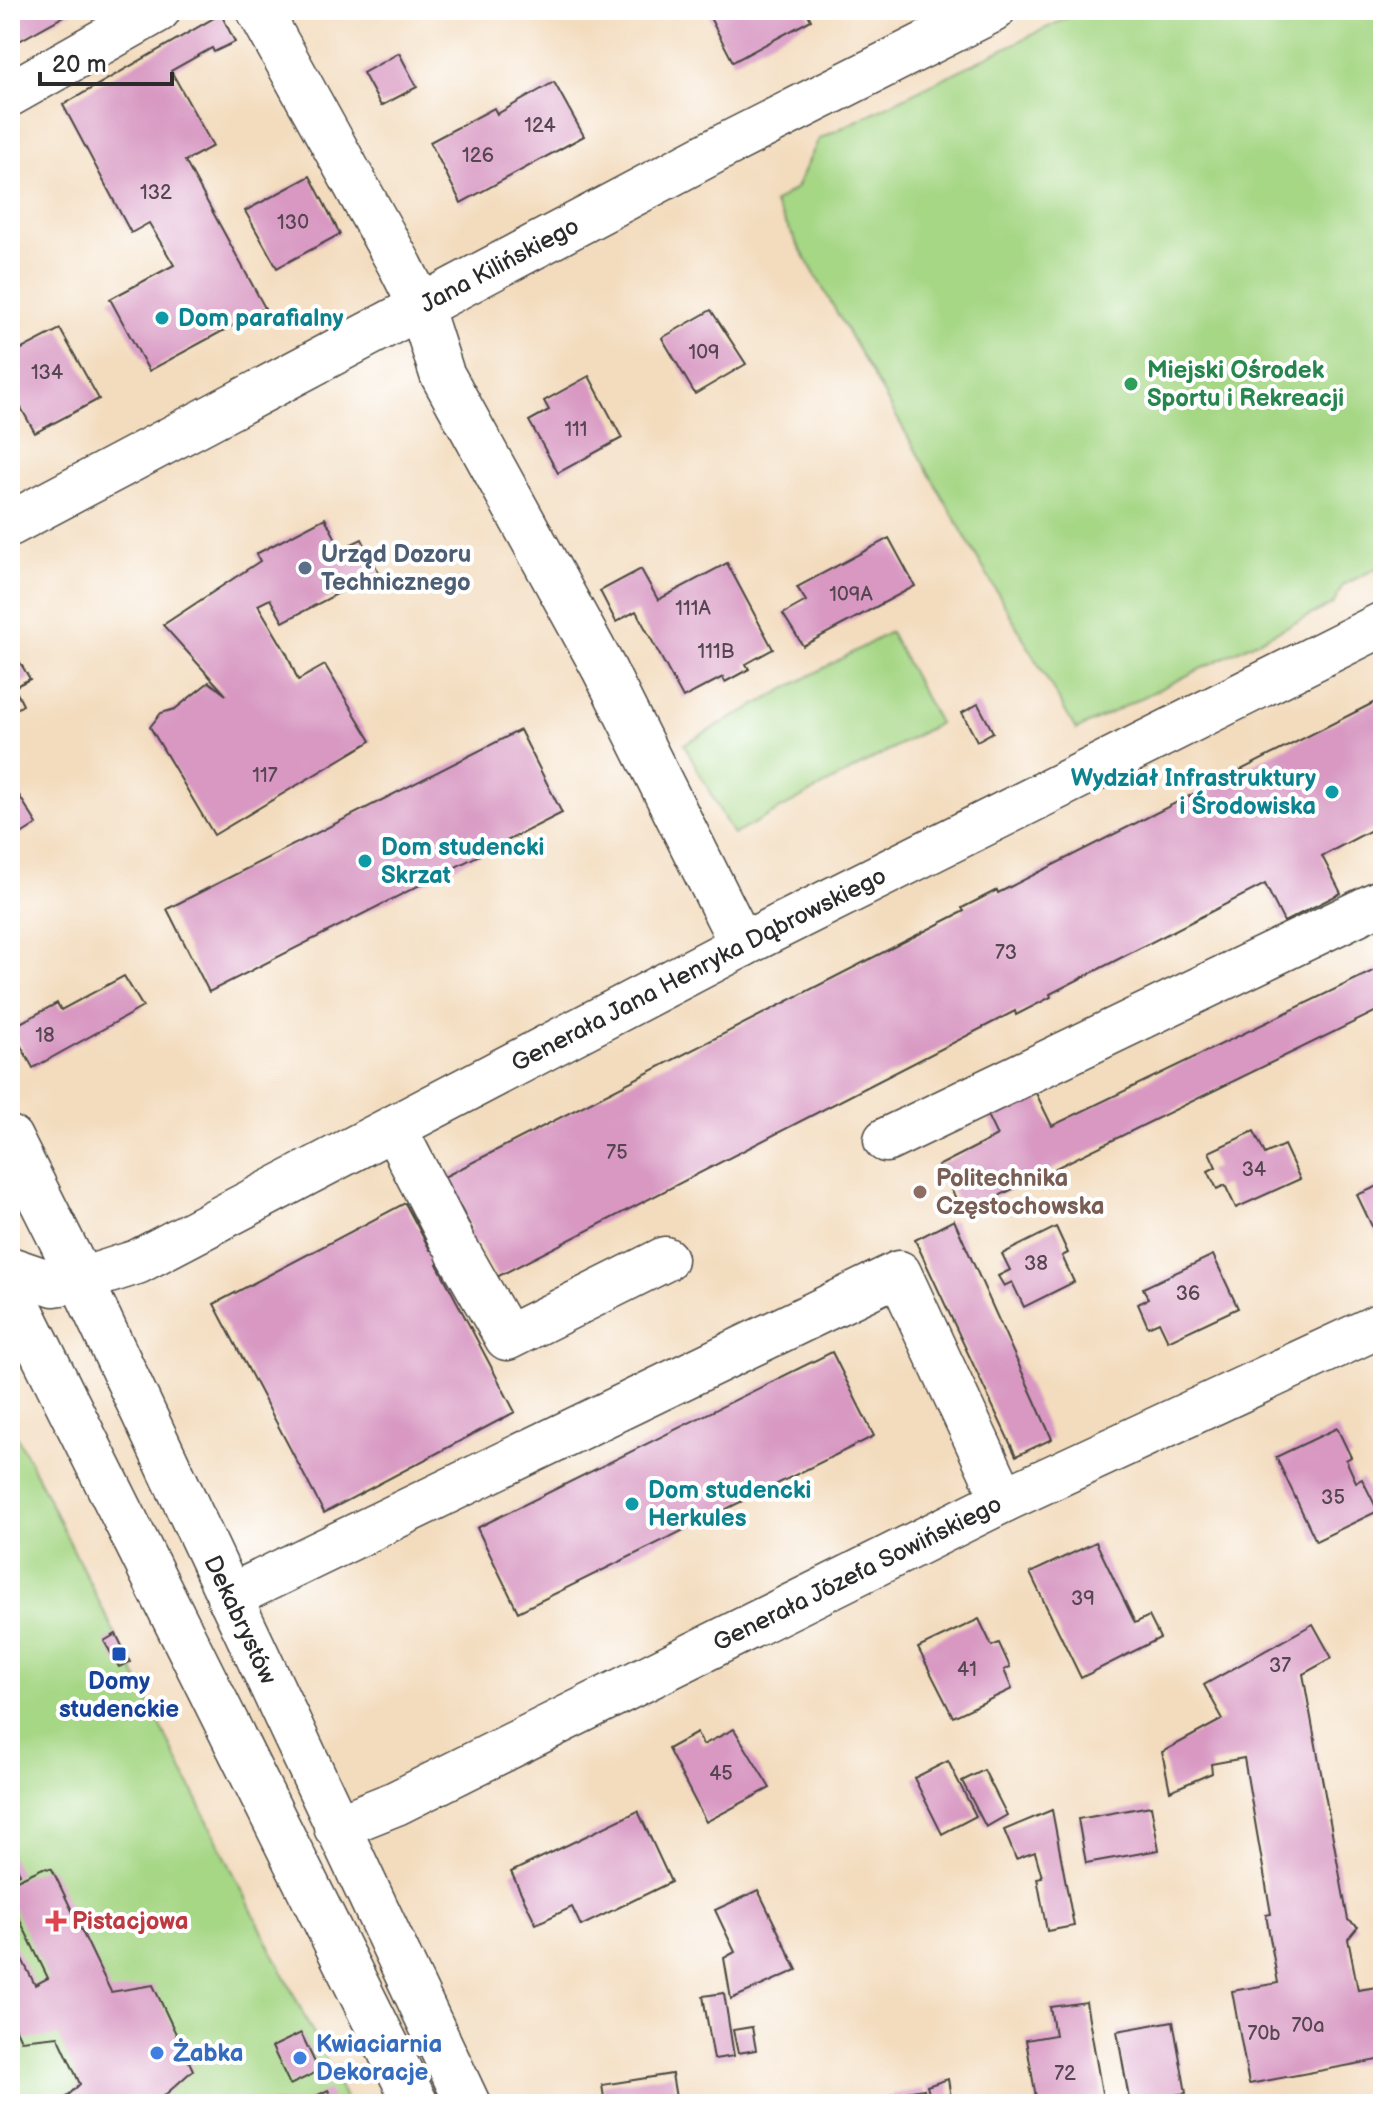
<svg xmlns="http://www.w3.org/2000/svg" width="1393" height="2114" viewBox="0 0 1393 2114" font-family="'Balsamiq Sans',sans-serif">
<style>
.green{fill:#a6d785;stroke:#688158;stroke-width:2}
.building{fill:#d898c2}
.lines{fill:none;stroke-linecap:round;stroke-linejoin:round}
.minor-casing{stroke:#494641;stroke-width:47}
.minor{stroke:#fff;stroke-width:44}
.culture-dot{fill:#0f9aa8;stroke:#fff;stroke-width:3}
.leisure-dot{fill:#2e9e5b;stroke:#fff;stroke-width:3}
.service-dot{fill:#5c6f8a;stroke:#fff;stroke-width:3}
.education-dot{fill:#8d6e63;stroke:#fff;stroke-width:3}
.transit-dot{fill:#1a4fb4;stroke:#fff;stroke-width:3}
.health-dot{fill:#e0444e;stroke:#fff;stroke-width:3}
.shop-dot{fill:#3f7fe0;stroke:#fff;stroke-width:3}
.labels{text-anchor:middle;stroke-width:8;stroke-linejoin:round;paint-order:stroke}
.number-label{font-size:20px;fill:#564651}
.street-label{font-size:24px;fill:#2b2b2b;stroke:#fff}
.culture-label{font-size:24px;font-weight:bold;fill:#0d838f;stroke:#fff;text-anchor:start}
.leisure-label{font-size:24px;font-weight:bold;fill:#27864d;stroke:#fff;text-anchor:start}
.service-label{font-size:24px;font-weight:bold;fill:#4e5e75;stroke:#fff;text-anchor:start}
.education-label{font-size:24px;font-weight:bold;fill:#785e54;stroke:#fff;text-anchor:start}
.transit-label{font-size:24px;font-weight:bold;fill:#164399;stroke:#fff}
.health-label{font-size:24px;font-weight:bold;fill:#be3a42;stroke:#fff;text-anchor:start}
.shop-label{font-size:24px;font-weight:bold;fill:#366cbe;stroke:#fff;text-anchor:start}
</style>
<rect width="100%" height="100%" fill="#fff"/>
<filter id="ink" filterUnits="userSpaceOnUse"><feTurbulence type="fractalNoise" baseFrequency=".0125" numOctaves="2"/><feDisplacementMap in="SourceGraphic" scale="16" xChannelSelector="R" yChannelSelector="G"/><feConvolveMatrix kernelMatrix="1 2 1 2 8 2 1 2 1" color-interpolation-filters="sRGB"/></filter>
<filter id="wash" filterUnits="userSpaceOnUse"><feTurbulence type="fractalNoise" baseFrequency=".006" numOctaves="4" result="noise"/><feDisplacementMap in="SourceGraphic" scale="32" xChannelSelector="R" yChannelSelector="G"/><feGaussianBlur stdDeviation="1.8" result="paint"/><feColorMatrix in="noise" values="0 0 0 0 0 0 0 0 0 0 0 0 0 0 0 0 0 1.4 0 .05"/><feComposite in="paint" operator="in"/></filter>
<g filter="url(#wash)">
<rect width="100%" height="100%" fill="#f3dcbe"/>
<g class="green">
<polygon points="1083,10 1383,10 1383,565 1343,585 1333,604 1076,730 774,203 796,188 819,139"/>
<polygon points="890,632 939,723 733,835 684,744"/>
<polygon points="10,1422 348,2104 10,2104"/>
</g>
<g id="blocks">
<g class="building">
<polygon points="10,10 75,10 10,46"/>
<polygon points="706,10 806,10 811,20 733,62"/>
<polygon points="221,14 235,42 214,52 212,48 171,71 213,146 185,161 265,308 149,371 110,299 174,265 149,223 131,233 63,105"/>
<polygon points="399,53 417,87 381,106 363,73"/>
<polygon points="554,82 584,136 461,203 430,142 494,108 497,114"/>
<polygon points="310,176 340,234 277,268 245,211"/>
<polygon points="711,310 746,364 695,394 662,338"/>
<polygon points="60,329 99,399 35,433 10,388 10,355"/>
<polygon points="589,376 622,438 558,473 529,421 549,410 544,401"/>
<polygon points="325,518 341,549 362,539 383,581 361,593 356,584 283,622 270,599 258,605 287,654 298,680 325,665 371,741 214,835 150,727 161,713 175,709 209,682 226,695 163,625 260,561 256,554"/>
<polygon points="889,538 915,586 803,646 783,614 806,601 797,587"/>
<polygon points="727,563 773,649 746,664 749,669 725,682 723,677 683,698 636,611 616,622 600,591 641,569 658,600"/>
<polygon points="10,646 30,679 14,687 23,705 10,713"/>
<polygon points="1383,698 1383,824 1322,856 1341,893 1284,922 1265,884 1050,994 1051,997 1016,1015 1015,1011 497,1277 478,1242 437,1264 515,1412 324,1513 214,1304 405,1203 430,1250 472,1229 444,1177 964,911 962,908 997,890 998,893"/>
<polygon points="978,704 993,732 977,741 962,713"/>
<polygon points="520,730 562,813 209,992 167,909"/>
<polygon points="10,781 37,824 10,841"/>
<polygon points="1383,966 1383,1008 964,1213 938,1166 997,1136 987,1115 1035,1091 1052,1126"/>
<polygon points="124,976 143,1007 33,1068 11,1028 57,1003 61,1010"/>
<polygon points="1254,1131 1265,1154 1284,1145 1300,1179 1236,1208 1225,1185 1217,1189 1208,1171 1216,1167 1209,1152"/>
<polygon points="1383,1184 1383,1241 1380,1243 1357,1195"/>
<polygon points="954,1220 1052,1439 1016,1456 915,1240"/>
<polygon points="1056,1227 1068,1253 1062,1256 1074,1282 1024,1307 1012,1282 1004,1286 998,1276 1010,1270 1002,1254"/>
<polygon points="1213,1255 1238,1308 1168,1341 1159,1322 1148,1327 1138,1304 1148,1299 1143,1288"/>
<polygon points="832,1352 874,1436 518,1612 477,1528"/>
<polygon points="1337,1428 1351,1457 1346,1460 1356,1482 1362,1479 1378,1511 1316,1541 1276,1457"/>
<polygon points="1096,1542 1135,1623 1149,1616 1160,1638 1081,1678 1030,1573"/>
<polygon points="979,1619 992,1646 999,1643 1010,1667 1004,1670 1012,1689 953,1717 918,1648"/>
<polygon points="1313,1624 1332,1658 1303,1674 1348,1920 1358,1927 1348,1939 1358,1990 1383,1986 1383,2059 1249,2084 1232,1991 1278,1983 1266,1915 1271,1914 1244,1758 1211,1764 1212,1773 1170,1791 1162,1752 1223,1719 1204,1685"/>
<polygon points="116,1634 130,1662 119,1667 104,1641"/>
<polygon points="734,1729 770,1788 706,1822 668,1749 697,1733 703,1745"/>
<polygon points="948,1761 976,1816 942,1834 914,1778"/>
<polygon points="984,1770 1007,1815 986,1827 962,1781"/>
<polygon points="1151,1806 1159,1850 1086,1863 1078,1819"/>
<polygon points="1052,1810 1074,1926 1047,1931 1037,1878 1042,1877 1035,1852 1016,1859 1004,1830"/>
<polygon points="638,1811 671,1882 581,1926 572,1907 536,1924 511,1872"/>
<polygon points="10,1854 20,1874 10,1879"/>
<polygon points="43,1868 52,1869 111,1992 153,1985 193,2070 155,2104 59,2104 80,2084 58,2036 21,2040 10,2016 10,1935 35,1985 48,1978 10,1900 10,1883"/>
<polygon points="1383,1879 1383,1914 1381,1914 1375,1881"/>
<polygon points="758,1890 797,1970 731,1999 724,1958 735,1952 715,1910"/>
<polygon points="724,1993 734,2056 714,2059 703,1996"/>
<polygon points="1086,2002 1104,2104 1037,2104 1026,2040 1055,2035 1050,2007"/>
<polygon points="1173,2021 1186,2093 1158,2098 1160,2104 1130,2104 1117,2031"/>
<polygon points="752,2027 756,2050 738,2053 733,2030"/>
<polygon points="301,2033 319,2071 290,2085 272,2047"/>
<polygon points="672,2074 677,2104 605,2104 602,2085"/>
<polygon points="948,2079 952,2104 932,2104 927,2086"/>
<polygon points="924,2089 927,2104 884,2104 894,2101 893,2094"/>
<polygon points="328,2090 335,2104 300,2104"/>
</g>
</g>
</g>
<g filter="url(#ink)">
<use href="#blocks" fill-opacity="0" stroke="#494641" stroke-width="2"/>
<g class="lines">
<g class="minor-casing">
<g id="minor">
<polyline points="259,10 401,267 420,305 442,374 604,669 742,945"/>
<polyline points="10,94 158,10"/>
<path id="s1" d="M10,524L724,146L993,10"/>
<polyline points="394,1128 451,1239"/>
<path id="s2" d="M10,1138L81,1280L468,2104"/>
<polyline points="886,1140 1383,901"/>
<polyline points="458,1252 507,1338 665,1259"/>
<path id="s3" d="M10,1269L54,1284L81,1280L137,1262L742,945L1383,624"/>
<polyline points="10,1288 416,2104"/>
<polyline points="229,1597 899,1273 1004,1500"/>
<path id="s4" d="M336,1827L396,1803L1004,1500L1383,1324"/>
</g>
</g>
<use href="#minor" class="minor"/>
</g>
</g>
<g class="culture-dot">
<circle cx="162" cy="318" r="8"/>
<circle cx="1332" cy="792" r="8"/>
<circle cx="365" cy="861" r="8"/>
<circle cx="632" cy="1504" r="8"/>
</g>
<circle class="leisure-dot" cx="1131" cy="384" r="8"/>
<circle class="service-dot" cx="305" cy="568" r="8"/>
<circle class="education-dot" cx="920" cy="1192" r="8"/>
<rect class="transit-dot" x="111" y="1646" width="16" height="16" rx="4"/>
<path class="health-dot" d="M52 1909h8v8h8v8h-8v8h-8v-8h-8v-8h8z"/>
<g class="shop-dot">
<circle cx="157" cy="2053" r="8"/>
<circle cx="300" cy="2058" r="8"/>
</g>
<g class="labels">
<g class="number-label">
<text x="540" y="132">124</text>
<text x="478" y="162">126</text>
<text x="156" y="199">132</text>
<text x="293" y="229">130</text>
<text x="704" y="359">109</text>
<text x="47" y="379">134</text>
<text x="576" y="436">111</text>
<text x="851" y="601">109A</text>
<text x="693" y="615">111A</text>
<text x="716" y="658">111B</text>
<text x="265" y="782">117</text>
<text x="1006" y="959">73</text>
<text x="45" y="1042">18</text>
<text x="617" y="1159">75</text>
<text x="1254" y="1176">34</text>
<text x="1036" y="1270">38</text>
<text x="1188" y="1300">36</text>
<text x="1333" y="1504">35</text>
<text x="1083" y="1605">39</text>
<text x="1280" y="1672">37</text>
<text x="967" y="1676">41</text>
<text x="721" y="1780">45</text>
<text x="1308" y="2032">70a</text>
<text x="1264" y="2040">70b</text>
<text x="1065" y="2080">72</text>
</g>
<g class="street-label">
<text dy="8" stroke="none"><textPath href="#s1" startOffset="554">Jana Kilińskiego</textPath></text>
<text dy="8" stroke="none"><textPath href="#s3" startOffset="766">Generała Jana Henryka Dąbrowskiego</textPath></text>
<text dy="8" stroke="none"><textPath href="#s4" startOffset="580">Generała Józefa Sowińskiego</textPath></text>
<text dy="8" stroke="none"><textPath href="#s2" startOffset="534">Dekabrystów</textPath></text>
</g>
<g class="culture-label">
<text x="178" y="326">Dom parafialny</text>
<text x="1316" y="786" text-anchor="end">Wydział Infrastruktury<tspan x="1316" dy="28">i Środowiska</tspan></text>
<text x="381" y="855">Dom studencki<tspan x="381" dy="28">Skrzat</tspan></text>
<text x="648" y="1498">Dom studencki<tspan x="648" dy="28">Herkules</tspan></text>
</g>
<g class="leisure-label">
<text x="1147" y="378">Miejski Ośrodek<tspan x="1147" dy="28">Sportu i Rekreacji</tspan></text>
</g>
<g class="service-label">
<text x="321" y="562">Urząd Dozoru<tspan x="321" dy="28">Technicznego</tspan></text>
</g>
<g class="education-label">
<text x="936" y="1186">Politechnika<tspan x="936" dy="28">Częstochowska</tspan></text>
</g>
<g class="transit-label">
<text x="119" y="1689">Domy<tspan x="119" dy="28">studenckie</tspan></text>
</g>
<g class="health-label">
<text x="72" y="1929">Pistacjowa</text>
</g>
<g class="shop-label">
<text x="316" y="2052">Kwiaciarnia<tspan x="316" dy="28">Dekoracje</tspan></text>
<text x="173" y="2061">Żabka</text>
</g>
</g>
<rect width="1393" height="2114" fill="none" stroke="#fff" stroke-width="40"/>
<path d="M40 72v12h132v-12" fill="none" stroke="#2b2b2b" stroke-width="4"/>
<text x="52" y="72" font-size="24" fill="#2b2b2b" stroke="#ffffff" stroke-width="6" paint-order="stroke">20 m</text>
</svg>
